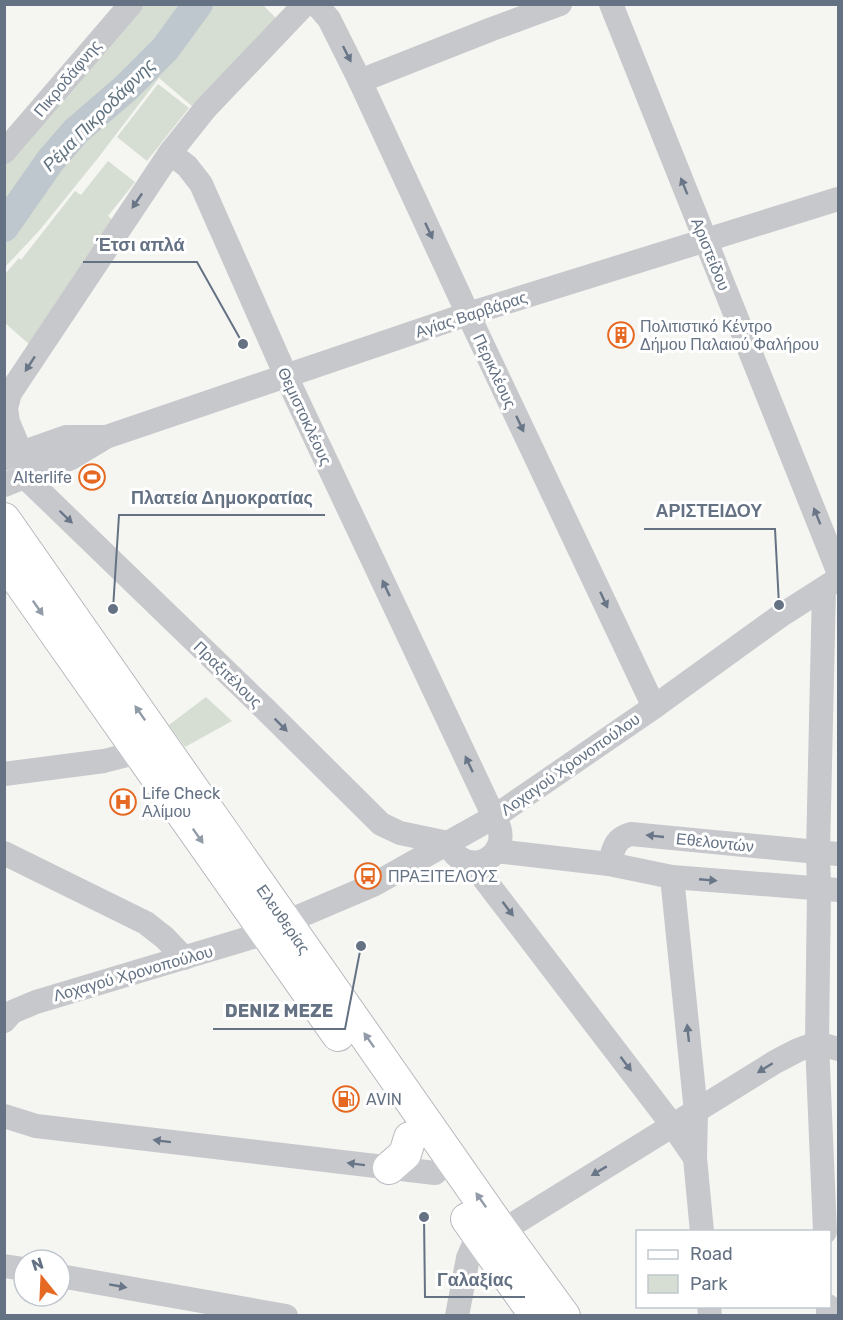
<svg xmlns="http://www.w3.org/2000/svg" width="843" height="1320" viewBox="0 0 843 1320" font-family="Rubik,sans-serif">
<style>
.green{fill:#d6ddd3}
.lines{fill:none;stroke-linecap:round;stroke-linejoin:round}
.river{stroke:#bec7ce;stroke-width:30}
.major-casing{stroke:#b6b9be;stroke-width:34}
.minor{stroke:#c6c8cc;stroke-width:24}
.major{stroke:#fff;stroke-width:32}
.oneway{fill:#697688}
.oneway2{fill:#929ca9}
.labels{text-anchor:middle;stroke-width:6;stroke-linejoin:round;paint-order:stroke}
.street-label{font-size:16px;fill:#647284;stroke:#fff}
.poi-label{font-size:16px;fill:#647284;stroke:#fff;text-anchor:start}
.water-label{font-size:18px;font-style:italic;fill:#607380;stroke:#fff}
.leader{fill:none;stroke:#647284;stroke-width:2}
.callout-dot{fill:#647284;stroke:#fff;stroke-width:2}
.callout-label{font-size:18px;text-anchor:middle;font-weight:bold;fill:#647284;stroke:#fff;stroke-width:6;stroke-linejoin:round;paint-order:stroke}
</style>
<rect width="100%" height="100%" fill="#f5f6f2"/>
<g class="green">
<polygon points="141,5 263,5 280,22 193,107 159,78 98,158 39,231 5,267 4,163"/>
<polygon points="158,84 189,108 147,161 117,137"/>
<polygon points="108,161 135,182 108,216 117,224 29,344 5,323 5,274 19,258 21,260 75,191 81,195"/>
<polygon points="206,697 232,721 185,747 169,725"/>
</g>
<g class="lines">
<polyline class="river" points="4,227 50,161 76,131 126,88 165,49 198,4"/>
<g class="major-casing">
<g id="major">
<path id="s1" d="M4,519L502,1231L564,1316"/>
<polyline points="4,560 338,1035"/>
<polyline points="389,1168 405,1154 410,1138"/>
<polyline points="467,1219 536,1316"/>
</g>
</g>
<g class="minor">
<polyline points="316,4 329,19 360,81 468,314 654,707"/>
<polyline points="611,4 838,571"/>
<polyline points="360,81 492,29 560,4"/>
<polyline points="4,152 131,4"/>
<polyline points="21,453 8,422 6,408 10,393 170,153 205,109 305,4"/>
<polyline points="4,459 66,437 103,437"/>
<path d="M24,476L264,708L381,824L400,833L448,843C465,883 519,855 494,817L286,376L201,184L187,166L170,153"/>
<polyline points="4,485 71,458 106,437 468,314 838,199"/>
<polyline points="824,589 818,852 819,889 817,1043 825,1232"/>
<polyline points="4,774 104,761 139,752"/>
<polyline points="496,851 609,864 672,877 838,890"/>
<polyline points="4,853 146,923 165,938 184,958"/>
<polyline points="472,863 673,1126 695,1158"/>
<path d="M609,864C614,848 614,839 631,834L838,854"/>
<polyline points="672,877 696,1112 695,1158 702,1232"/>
<polyline points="286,922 373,885 494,817 654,707 780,616 838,579"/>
<polyline points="4,1021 12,1012 36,1002 266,933"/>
<polyline points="817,1043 838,1049"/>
<polyline points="4,1116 36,1126 435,1173"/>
<polyline points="502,1231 775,1062 798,1050 817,1043"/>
<polyline points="4,1266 24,1269"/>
<polyline points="60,1276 286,1316"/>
<polyline points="709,1306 710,1316"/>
<polyline points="828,1306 828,1316"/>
<polyline points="457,1316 468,1258 478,1235"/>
</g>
<use href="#major" class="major"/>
</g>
<defs><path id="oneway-solid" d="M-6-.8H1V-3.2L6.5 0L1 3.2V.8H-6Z" transform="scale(1.5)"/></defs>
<g class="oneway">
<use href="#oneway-solid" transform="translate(347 54) rotate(63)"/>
<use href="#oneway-solid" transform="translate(684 186) rotate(-112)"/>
<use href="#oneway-solid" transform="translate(137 201) rotate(124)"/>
<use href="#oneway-solid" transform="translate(429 231) rotate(65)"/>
<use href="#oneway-solid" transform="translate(30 364) rotate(123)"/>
<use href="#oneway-solid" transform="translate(520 424) rotate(65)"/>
<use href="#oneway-solid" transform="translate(817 516) rotate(-112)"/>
<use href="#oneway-solid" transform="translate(66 517) rotate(44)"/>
<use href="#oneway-solid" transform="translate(386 588) rotate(-115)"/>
<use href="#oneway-solid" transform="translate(604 600) rotate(65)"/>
<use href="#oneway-solid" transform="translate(281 725) rotate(45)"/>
<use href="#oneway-solid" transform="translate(469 764) rotate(-115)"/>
<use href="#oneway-solid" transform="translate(655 836) rotate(-174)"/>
<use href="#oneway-solid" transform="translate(708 880) rotate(5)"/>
<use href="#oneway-solid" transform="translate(508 909) rotate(53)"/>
<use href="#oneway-solid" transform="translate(688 1033) rotate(-96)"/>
<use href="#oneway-solid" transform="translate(626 1064) rotate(53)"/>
<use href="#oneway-solid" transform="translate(765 1068) rotate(148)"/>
<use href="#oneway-solid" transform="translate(162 1141) rotate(-173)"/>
<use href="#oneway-solid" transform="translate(356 1164) rotate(-173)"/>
<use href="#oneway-solid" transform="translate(599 1171) rotate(149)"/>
<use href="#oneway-solid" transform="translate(118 1286) rotate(10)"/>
</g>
<g class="oneway2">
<use href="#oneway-solid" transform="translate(38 608) rotate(55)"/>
<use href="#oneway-solid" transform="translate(140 713) rotate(-125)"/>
<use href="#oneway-solid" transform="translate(198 836) rotate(55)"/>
<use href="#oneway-solid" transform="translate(369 1040) rotate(-125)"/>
<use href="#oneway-solid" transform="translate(481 1200) rotate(-125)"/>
</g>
<defs>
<g id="building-ring" transform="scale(1.35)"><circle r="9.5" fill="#fff" stroke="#e56923" stroke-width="1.5"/><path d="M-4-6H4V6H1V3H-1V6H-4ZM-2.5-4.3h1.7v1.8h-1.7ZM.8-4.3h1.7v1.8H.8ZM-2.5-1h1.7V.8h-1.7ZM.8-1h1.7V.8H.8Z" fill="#e56923"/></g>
<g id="stadium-ring" transform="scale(1.35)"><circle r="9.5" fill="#fff" stroke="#e56923" stroke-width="1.5"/><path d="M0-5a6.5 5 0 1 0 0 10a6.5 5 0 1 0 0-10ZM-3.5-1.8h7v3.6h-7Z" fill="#e56923"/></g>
<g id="hospital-ring" transform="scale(1.35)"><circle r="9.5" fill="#fff" stroke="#e56923" stroke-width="1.5"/><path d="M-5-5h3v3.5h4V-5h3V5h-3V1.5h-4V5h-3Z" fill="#e56923"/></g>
<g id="bus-ring" transform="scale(1.35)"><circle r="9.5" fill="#fff" stroke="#e56923" stroke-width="1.5"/><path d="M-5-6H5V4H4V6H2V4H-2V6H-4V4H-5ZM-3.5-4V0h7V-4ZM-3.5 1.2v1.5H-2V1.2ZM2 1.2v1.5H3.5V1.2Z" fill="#e56923"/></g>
<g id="fuel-ring" transform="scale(1.35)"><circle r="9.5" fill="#fff" stroke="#e56923" stroke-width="1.5"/><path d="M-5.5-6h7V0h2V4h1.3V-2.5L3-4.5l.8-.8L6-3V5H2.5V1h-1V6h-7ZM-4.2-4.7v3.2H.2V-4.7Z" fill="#e56923"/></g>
</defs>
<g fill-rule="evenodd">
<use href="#building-ring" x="621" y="335"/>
<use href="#stadium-ring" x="92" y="477"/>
<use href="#hospital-ring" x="123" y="802"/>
<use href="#bus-ring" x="368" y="876"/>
<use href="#fuel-ring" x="346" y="1099"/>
</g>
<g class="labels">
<g class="street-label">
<text transform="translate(67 78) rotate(-50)" y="6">Πικροδάφνης</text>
<text transform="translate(711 254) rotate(68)" y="6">Αριστείδου</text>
<text transform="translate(471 314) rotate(-18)" y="6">Αγίας Βαρβάρας</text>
<text transform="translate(495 371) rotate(65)" y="6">Περικλέους</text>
<text transform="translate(305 416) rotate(65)" y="6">Θεμιστοκλέους</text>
<text transform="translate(228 674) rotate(44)" y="6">Πραξιτέλους</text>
<text transform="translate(570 764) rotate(-35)" y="6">Λοχαγού Χρονοπούλου</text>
<text transform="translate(715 842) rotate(6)" y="6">Εθελοντών</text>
<text dy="6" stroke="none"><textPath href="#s1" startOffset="488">Ελευθερίας</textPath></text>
<text transform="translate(133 973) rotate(-16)" y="6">Λοχαγού Χρονοπούλου</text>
</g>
<g class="poi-label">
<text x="640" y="332">Πολιτιστικό Κέντρο<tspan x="640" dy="18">Δήμου Παλαιού Φαλήρου</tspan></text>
<text x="72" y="483" text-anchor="end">Alterlife</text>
<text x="142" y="799">Life Check<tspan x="142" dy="18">Αλίμου</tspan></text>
<text x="388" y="882">ΠΡΑΞΙΤΕΛΟΥΣ</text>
<text x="366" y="1105">AVIN</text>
</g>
<g class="water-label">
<text transform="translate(99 115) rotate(-45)" y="6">Ρέμα Πικροδάφνης</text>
</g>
</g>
<path class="leader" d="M243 344L197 262H83M113 609L119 515H325M779 605L775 529H644M361 946L345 1029H213M424 1217L425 1297H525"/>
<g class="callout-dot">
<circle cx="243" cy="344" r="6"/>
<circle cx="113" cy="609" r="6"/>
<circle cx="779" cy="605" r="6"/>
<circle cx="361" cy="946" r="6"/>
<circle cx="424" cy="1217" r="6"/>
</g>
<g class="callout-label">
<text x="140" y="251">Έτσι απλά</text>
<text x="222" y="504">Πλατεία Δημοκρατίας</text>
<text x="709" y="517">ΑΡΙΣΤΕΙΔΟΥ</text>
<text x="279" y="1017">DENIZ MEZE</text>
<text x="475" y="1286">Γαλαξίας</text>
</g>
<rect width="843" height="1320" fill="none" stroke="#647284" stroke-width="12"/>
<rect x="636" y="1230" width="195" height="78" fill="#ffffff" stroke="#c1c7ce" stroke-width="1.5"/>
<rect x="648" y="1250" width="30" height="9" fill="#ffffff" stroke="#c1c7ce" stroke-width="1.5"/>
<text x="690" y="1260" font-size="18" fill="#647284">Road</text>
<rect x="648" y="1275" width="30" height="18" fill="#d6ddd3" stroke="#c1c7ce" stroke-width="1.5"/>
<text x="690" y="1290" font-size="18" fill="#647284">Park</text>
<g transform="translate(42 1278) rotate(342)"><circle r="28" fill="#ffffff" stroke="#c1c7ce" stroke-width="1.5"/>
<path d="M0-4.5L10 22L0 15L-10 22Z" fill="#e56923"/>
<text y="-9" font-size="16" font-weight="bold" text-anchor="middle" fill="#647284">N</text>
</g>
</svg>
